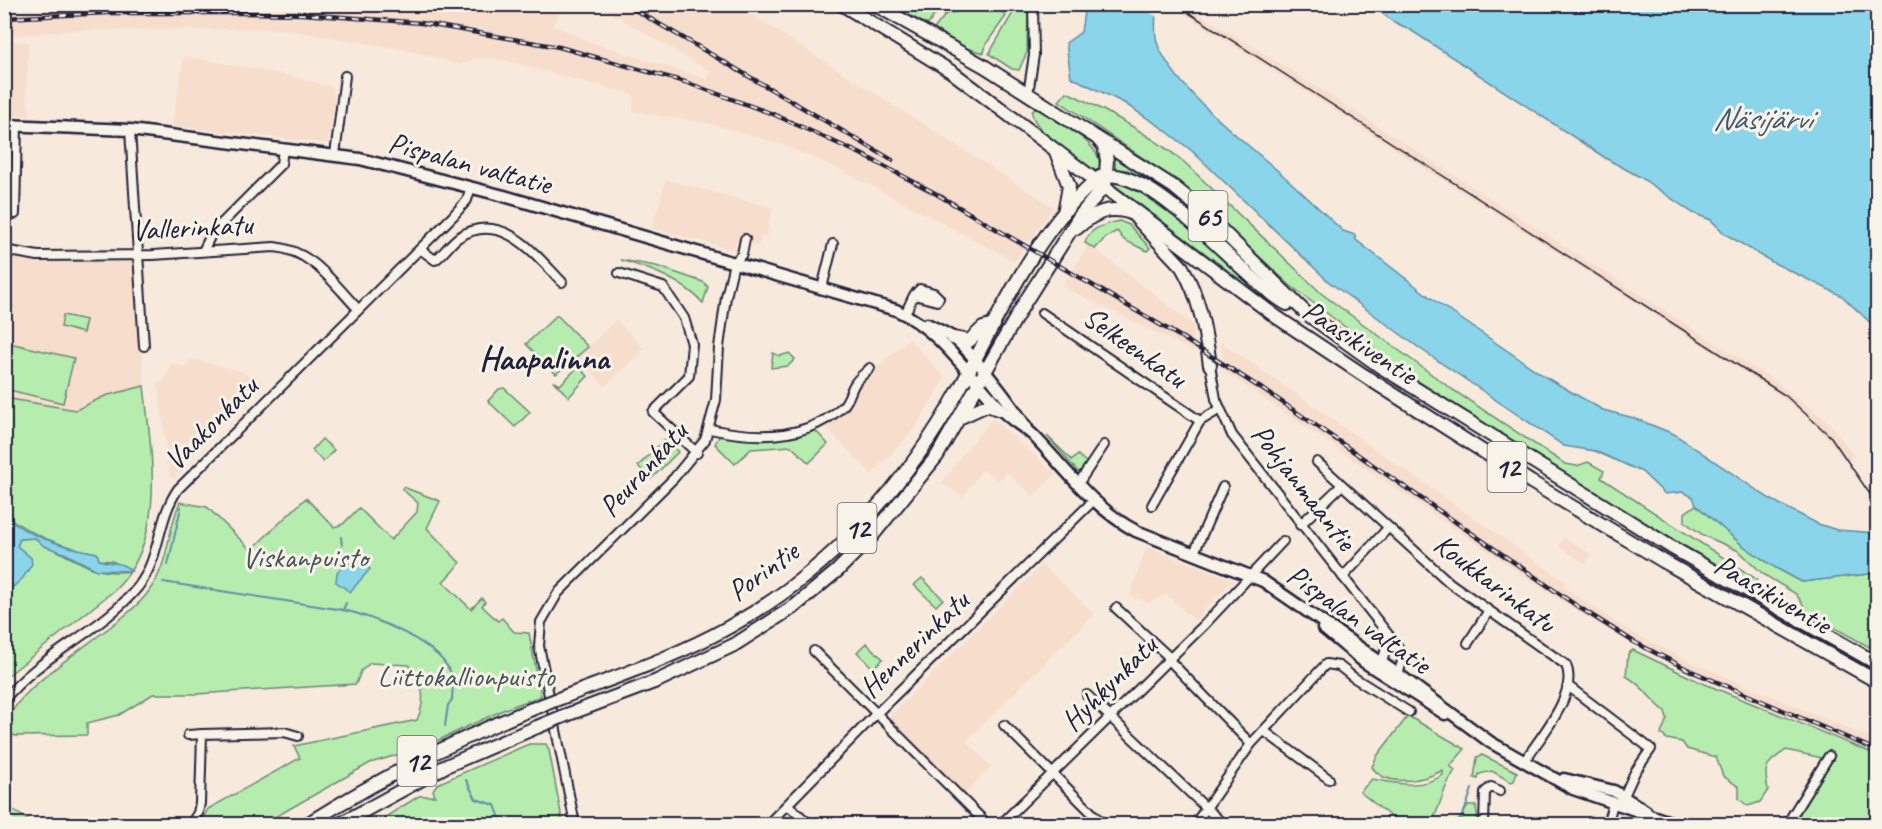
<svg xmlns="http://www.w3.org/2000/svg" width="1882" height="829" viewBox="0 0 1882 829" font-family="Caveat,sans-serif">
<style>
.built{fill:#f7ddcc}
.green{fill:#b6edaf;stroke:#6c8875;stroke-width:1.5}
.water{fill:#8ad5ea;stroke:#608da4;stroke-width:1.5}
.pier{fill:#f7e9db}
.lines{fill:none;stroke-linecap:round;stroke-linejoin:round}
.stream{stroke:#608da4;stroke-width:2}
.minor-casing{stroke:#22223b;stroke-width:12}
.major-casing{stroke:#22223b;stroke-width:15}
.highway-casing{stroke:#22223b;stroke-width:16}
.minor{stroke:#f7f3e8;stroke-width:8}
.major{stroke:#f7f3e8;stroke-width:10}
.highway{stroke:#f7f3e8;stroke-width:12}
.tram{stroke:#22223b;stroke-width:1.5}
.rail-casing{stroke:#22223b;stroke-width:4.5}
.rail{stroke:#f7f3e8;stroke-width:2;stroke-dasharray:7;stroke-linecap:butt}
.highway-bridge-casing{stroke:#22223b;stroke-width:16;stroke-linecap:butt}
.highway-bridge{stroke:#f7f3e8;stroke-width:12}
.labels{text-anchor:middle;stroke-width:6;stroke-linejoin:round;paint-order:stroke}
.shield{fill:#f7f3e8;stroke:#62616f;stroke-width:1.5}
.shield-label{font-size:28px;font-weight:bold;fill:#22223b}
.street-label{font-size:30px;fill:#22223b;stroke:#f7f3e8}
.park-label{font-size:30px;fill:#475558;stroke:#f7f3e8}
.water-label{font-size:32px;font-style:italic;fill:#415870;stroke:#f7f3e8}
.quarter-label{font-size:33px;font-weight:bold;fill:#22223b;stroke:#f7f3e8}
</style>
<rect width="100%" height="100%" fill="#f7e9db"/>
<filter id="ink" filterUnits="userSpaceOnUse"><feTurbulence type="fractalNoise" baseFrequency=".0167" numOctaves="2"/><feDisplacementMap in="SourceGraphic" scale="12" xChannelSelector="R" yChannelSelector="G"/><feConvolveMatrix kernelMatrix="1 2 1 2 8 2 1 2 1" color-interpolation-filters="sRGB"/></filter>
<g filter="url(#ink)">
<g class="built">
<polygon points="284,5 564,5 552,25 593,43 708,80 711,72 598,5 736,5 1053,207 1015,261 839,169 787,146 712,124 633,111 634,95 504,60 474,58 461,65 413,51 282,29 76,30 5,36 5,14 79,7 282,11"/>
<polygon points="1174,5 1184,5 1276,61 1776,382 1828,422 1854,456 1846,461 1812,421 1772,390 1173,7"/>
<polygon points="4,41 28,42 26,89 30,115 5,115"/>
<polygon points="184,56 282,74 332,87 335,101 328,143 172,126"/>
<polygon points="666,180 773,208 766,235 761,237 758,246 736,240 734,250 652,228"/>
<polygon points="1089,245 1194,325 1193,351 1062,286"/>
<polygon points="5,255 34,262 136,259 144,386 105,396 76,410 5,398"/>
<polygon points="616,320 644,349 605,386 578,357"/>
<polygon points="909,339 945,378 915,428 872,474 826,427 853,398 860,382"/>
<polygon points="1221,342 1564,581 1565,588 1599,611 1633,633 1695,664 1877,741 1877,755 1690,674 1628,642 1554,596 1225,372"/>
<polygon points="191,359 240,371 263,383 204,442 174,478 170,475 158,383 164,382 171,364 186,367"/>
<polygon points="993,419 1056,474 1033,496 1007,472 997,481 983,469 963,496 942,484 965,451"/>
<polygon points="1564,538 1591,554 1586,564 1559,546"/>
<polygon points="1147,547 1233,580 1195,620 1166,595 1149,603 1130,596"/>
<polygon points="1042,565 1094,614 966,741 991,767 963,795 889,717"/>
</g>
<g class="green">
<polygon points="1018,4 1028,5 1028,10 1027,52 1019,70 1012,69 989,54"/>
<polygon points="890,5 964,5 935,14 928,25"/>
<polygon points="981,5 995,6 1006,16 986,44 984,53 966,48 934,29 946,14"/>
<path d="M1067,92C1109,112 1148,133 1184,162L1322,294L1453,390L1565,464L1577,466L1588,462L1604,471L1601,478L1756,579L1758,588L1786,605L1645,523L1411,377L1291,286L1180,183L1059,101Z"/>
<path d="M1035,108C1054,119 1106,144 1099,170H1094C1078,158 1033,132 1032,112Z"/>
<polygon points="1114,156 1144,175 1142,177 1128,170 1116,169"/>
<polygon points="1119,183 1142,193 1202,238 1244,278 1269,298 1267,300 1113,184"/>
<path d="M1119,221L1129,225L1150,248L1147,251L1124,240L1117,231L1106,237L1095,249L1085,243C1090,227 1104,225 1119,221Z"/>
<path d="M621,260L656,266L703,282L708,287L703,303C682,280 651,269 621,260Z"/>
<polygon points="63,315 86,320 83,333 61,327"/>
<polygon points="557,315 588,347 556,374 526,344"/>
<polygon points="5,342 74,358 63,403 5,389"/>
<polygon points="773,353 780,356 789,353 795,359 788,366 771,368"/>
<polygon points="578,367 588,376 569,397 553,381 560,385"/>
<path d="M144,386C151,452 168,537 116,589L5,678V585L31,558L17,546L20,539L35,538C41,543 91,569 98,570C107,572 122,573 131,571L112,561L99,560L97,553C63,547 32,536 6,515L4,398L76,410L105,396Z"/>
<polygon points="504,388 530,412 515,427 488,401 499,389"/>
<path d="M813,428L828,444L809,463L791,446L751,449L735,464L715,444L720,435C754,441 780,438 813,428Z"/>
<polygon points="1047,436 1072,460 1078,455 1087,463 1086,470 1078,472"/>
<polygon points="322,439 334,450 323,462 312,450"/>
<polygon points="665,439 678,452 651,479 638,466"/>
<path d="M403,487L440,501L427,528L460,563L443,582L471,609L482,598L485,602L482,606L498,621L502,618L514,632L529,633L541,696L505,709L424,747L370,763L263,824H200L208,809L300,758L294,746L417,720C427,698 423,683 409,665L370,663L361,671L356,684L196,694H153L119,715L87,723V735L16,736L5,733C4,688 116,633 146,595C171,563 165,536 180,502L207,507L251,550L306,498L334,527L343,524L359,508L391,540L417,512L418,503L402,489Z"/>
<polygon points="1696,505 1742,545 1776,568 1802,582 1877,573 1877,651 1809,614 1796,594 1763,574 1739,551 1703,535 1685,522 1685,513"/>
<polygon points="922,578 943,599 936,606 914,585"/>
<polygon points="866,643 883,659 873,668 857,652"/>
<path d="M1633,650L1700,682L1877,755V824H1821L1795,816L1835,755L1829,752L1822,758L1786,750C1766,765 1763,764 1768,790L1760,802L1748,806L1739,799V787L1723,776L1716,757L1687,749L1682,742L1667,739L1661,734L1667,719L1665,711C1650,700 1643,685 1626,676L1628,654Z"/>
<path d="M1408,716L1465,749L1450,766L1455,770L1447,784L1432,824H1400L1360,792L1372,779C1397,784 1422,789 1443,775V770C1424,781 1386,788 1372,767L1377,756Z"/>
<polygon points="529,744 546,744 549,750 563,824 374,824 419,796 435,796 433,790 437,784"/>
<polygon points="1482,755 1517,772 1514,781 1511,782 1492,771 1479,774 1478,779 1474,778 1477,757"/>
<polygon points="4,804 34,824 5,824"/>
<polygon points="1468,806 1476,806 1478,824 1456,824"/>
</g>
<g class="water">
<path d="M1085,5H1156C1156,20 1153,36 1160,50C1182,93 1235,134 1271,165C1296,186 1319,209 1343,231L1355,235L1356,240L1435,301L1547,378L1603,410L1634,418L1674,434L1770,499L1818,524L1837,530L1877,533V573L1802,582L1776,568L1742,545L1696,505L1693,497L1683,492L1665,494L1642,472L1595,451L1564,446L1422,350L1329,282L1192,151L1161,127L1124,103L1071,77L1066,43L1081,32Z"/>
<polygon points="1372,5 1877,5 1877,329 1842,296 1772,262 1725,234 1711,220 1693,213 1640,177 1607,159 1409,29 1392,21"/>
<path d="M5,508C10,534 74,549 97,553L99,560C110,564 123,561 131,571L97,570L64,553L44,546L35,538L20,539L17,546L31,558L32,564L23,578L5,594Z"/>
<polygon points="363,562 370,569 350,592 336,582 337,572 345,564"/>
</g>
<polygon class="pier" points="1159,4 1159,18 1137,5 1137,4"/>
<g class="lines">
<g class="stream">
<polyline points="341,537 342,546"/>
<polyline points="343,556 345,564"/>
<polyline points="168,565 181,507"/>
<path d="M163,582L343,610C372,616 444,644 452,677C454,684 452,693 452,700L448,705L445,726"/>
<polyline points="343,610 346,603"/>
<polyline points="466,780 476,799 495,805 501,821 505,824"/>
<polyline points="1460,824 1472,789"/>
</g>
<g class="minor-casing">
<g id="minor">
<polyline points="1028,94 1034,55 1033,4"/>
<polyline points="130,130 144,346"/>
<polyline points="335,155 345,76"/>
<polyline points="15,214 17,125"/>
<path d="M420,249L435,260C444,254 450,243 459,237C502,210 535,254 562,282"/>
<path d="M4,250L38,256L153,255L274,247C312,250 333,283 358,309"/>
<polyline points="203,251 212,233 281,164 283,149"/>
<polyline points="619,273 663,287 684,318 692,344 689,376 653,412 697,453"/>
<polyline points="822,288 833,244"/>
<polyline points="1042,313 1200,421 1152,505"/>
<polyline points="905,314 914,295 920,289 934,293 939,298 937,301 914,295"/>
<polyline points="1210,365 1216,399 1232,435 1398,647 1402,662 1398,674"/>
<polyline points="1200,421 1220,409"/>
<path d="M710,429C755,439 807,441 843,406C849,400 850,392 854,385C857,379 865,373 870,368"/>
<path d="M1317,462L1450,583L1566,665C1579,694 1539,738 1524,762"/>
<polyline points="1078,484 1104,445"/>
<polyline points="1300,525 1341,486"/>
<polyline points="1194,553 1223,487"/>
<polyline points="1343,577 1388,528"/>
<polyline points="1116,608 1169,657"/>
<polyline points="1382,630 1386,648 1382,663"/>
<polyline points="1468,643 1488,612"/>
<polyline points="814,651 987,824"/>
<polyline points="1168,659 1251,744"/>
<polyline points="1568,686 1651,749 1635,772 1624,796"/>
<polyline points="1087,695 1223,824"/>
<path d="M4,700C41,654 101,632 138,587C161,557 157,519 178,489L453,216L467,200L471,187"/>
<polyline points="1004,725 1103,824"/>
<polyline points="1264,731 1329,779"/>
<polyline points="188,735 202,734"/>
<polyline points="788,805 809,824"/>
<polyline points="191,824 198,813 200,803 202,734 284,732 298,736"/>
<polyline points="575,824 539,646 541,622 558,593 674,478 705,440 716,400 719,347 726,297 734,263 742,254 745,239"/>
<polyline points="768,824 877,713 1094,500"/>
<polyline points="1001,824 1204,625 1283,541"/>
<polyline points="1195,824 1251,744 1326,664 1339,666 1353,677 1409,712"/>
<polyline points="1484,824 1485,792 1491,787 1500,791"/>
<polyline points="1607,824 1613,804"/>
<polyline points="1787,824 1829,756"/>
</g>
</g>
<g class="major-casing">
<g id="major">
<path d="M4,125L130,130L360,159L504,196L896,310C941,330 968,375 1001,409C1010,420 1023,426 1033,435C1066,469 1094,509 1136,531L1263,581L1398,674L1490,742L1573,789L1676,824"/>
<path d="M927,324C935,328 944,332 952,337C972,351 1013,407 1027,428"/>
<polyline points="1323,628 1364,662 1445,714"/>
<polyline points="1564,779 1614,791 1646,811"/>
</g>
</g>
<g class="highway-casing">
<g id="highway">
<polyline points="841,4 952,72 1275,316 1371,380 1531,482 1663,561 1878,682"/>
<polyline points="874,4 984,66 1174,187 1197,206 1307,314 1381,367 1671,547 1878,664"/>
<polyline points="1056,152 1069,186 1064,213"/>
<path d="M1129,210L1182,267C1200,298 1205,330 1210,365"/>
<path d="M1077,228C1095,212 1110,205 1134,214"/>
<polyline points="953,338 969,341 983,328 994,325"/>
<polyline points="961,417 987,405 1001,410"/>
<path d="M566,696C621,675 677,656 729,627C828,573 906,486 960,388C997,320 1038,225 1100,177C1151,161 1241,279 1287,304"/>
<polyline points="569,714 657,681 734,645 795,606 837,571 873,535 937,456 1025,302 1079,217 1105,185 1107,160 1104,146 1098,139"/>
<path d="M307,824C379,779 453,741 532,709"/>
<polyline points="340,824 446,766 537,727"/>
</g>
</g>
<use href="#minor" class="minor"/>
<use href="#major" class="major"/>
<use href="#highway" class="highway"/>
<polyline class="tram" points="1175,4 1786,396 1831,437 1878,506"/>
<g class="rail-casing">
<g id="rail">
<polyline points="625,4 892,160"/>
<polyline points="4,18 107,13 245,13 303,14 421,23 559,47 685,82 773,114 861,154 933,192 1181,337 1276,398 1577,606 1634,642 1689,670 1878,751"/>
</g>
</g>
<use href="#rail" class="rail"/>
<g class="highway-bridge-casing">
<g id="highway-bridge">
<polyline points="532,709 566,696"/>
<polyline points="537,727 569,714"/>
</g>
</g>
<use href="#highway-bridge" class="highway-bridge"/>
</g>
</g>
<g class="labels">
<g class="shield">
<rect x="1188.5" y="191" width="39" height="50" rx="4.5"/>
<rect x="1487.5" y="442" width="39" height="50" rx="4.5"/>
<rect x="837.5" y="503" width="39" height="50" rx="4.5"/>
<rect x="397.5" y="736" width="39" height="50" rx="4.5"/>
</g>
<g class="shield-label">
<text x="1208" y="226">65</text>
<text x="1507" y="477">12</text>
<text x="857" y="538">12</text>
<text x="417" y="771">12</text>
</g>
<g class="street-label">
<text transform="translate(470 163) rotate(15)" y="10">Pispalan valtatie</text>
<text transform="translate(192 227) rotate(-3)" y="10">Vallerinkatu</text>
<text transform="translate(1360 342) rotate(33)" y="10">Paasikiventie</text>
<text transform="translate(1135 347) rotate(35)" y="10">Selkeenkatu</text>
<text transform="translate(211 423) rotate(-45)" y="10">Vaakonkatu</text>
<text transform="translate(643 469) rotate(-48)" y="10">Peurankatu</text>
<text transform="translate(1304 487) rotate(52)" y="10">Pohjanmaantie</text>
<text transform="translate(763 571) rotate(-36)" y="10">Porintie</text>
<text transform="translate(1495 583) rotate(37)" y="10">Koukkarinkatu</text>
<text transform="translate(1773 594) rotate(30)" y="10">Paasikiventie</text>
<text transform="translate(1359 619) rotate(35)" y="10">Pispalan valtatie</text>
<text transform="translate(914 644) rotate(-44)" y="10">Hennerinkatu</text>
<text transform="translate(1109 683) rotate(-45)" y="10">Hyhkynkatu</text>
</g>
<g class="park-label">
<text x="305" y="567">Viskanpuisto</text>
<text x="466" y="686">Liittokallionpuisto</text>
</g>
<g class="water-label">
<text x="1762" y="129">Näsijärvi</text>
</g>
<g class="quarter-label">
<text x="544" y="369">Haapalinna</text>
</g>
</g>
<rect width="1882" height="829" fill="none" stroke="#f7f3e8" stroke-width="24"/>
<rect x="12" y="12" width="1858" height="805" fill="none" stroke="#22223b" stroke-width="2" filter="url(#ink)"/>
</svg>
